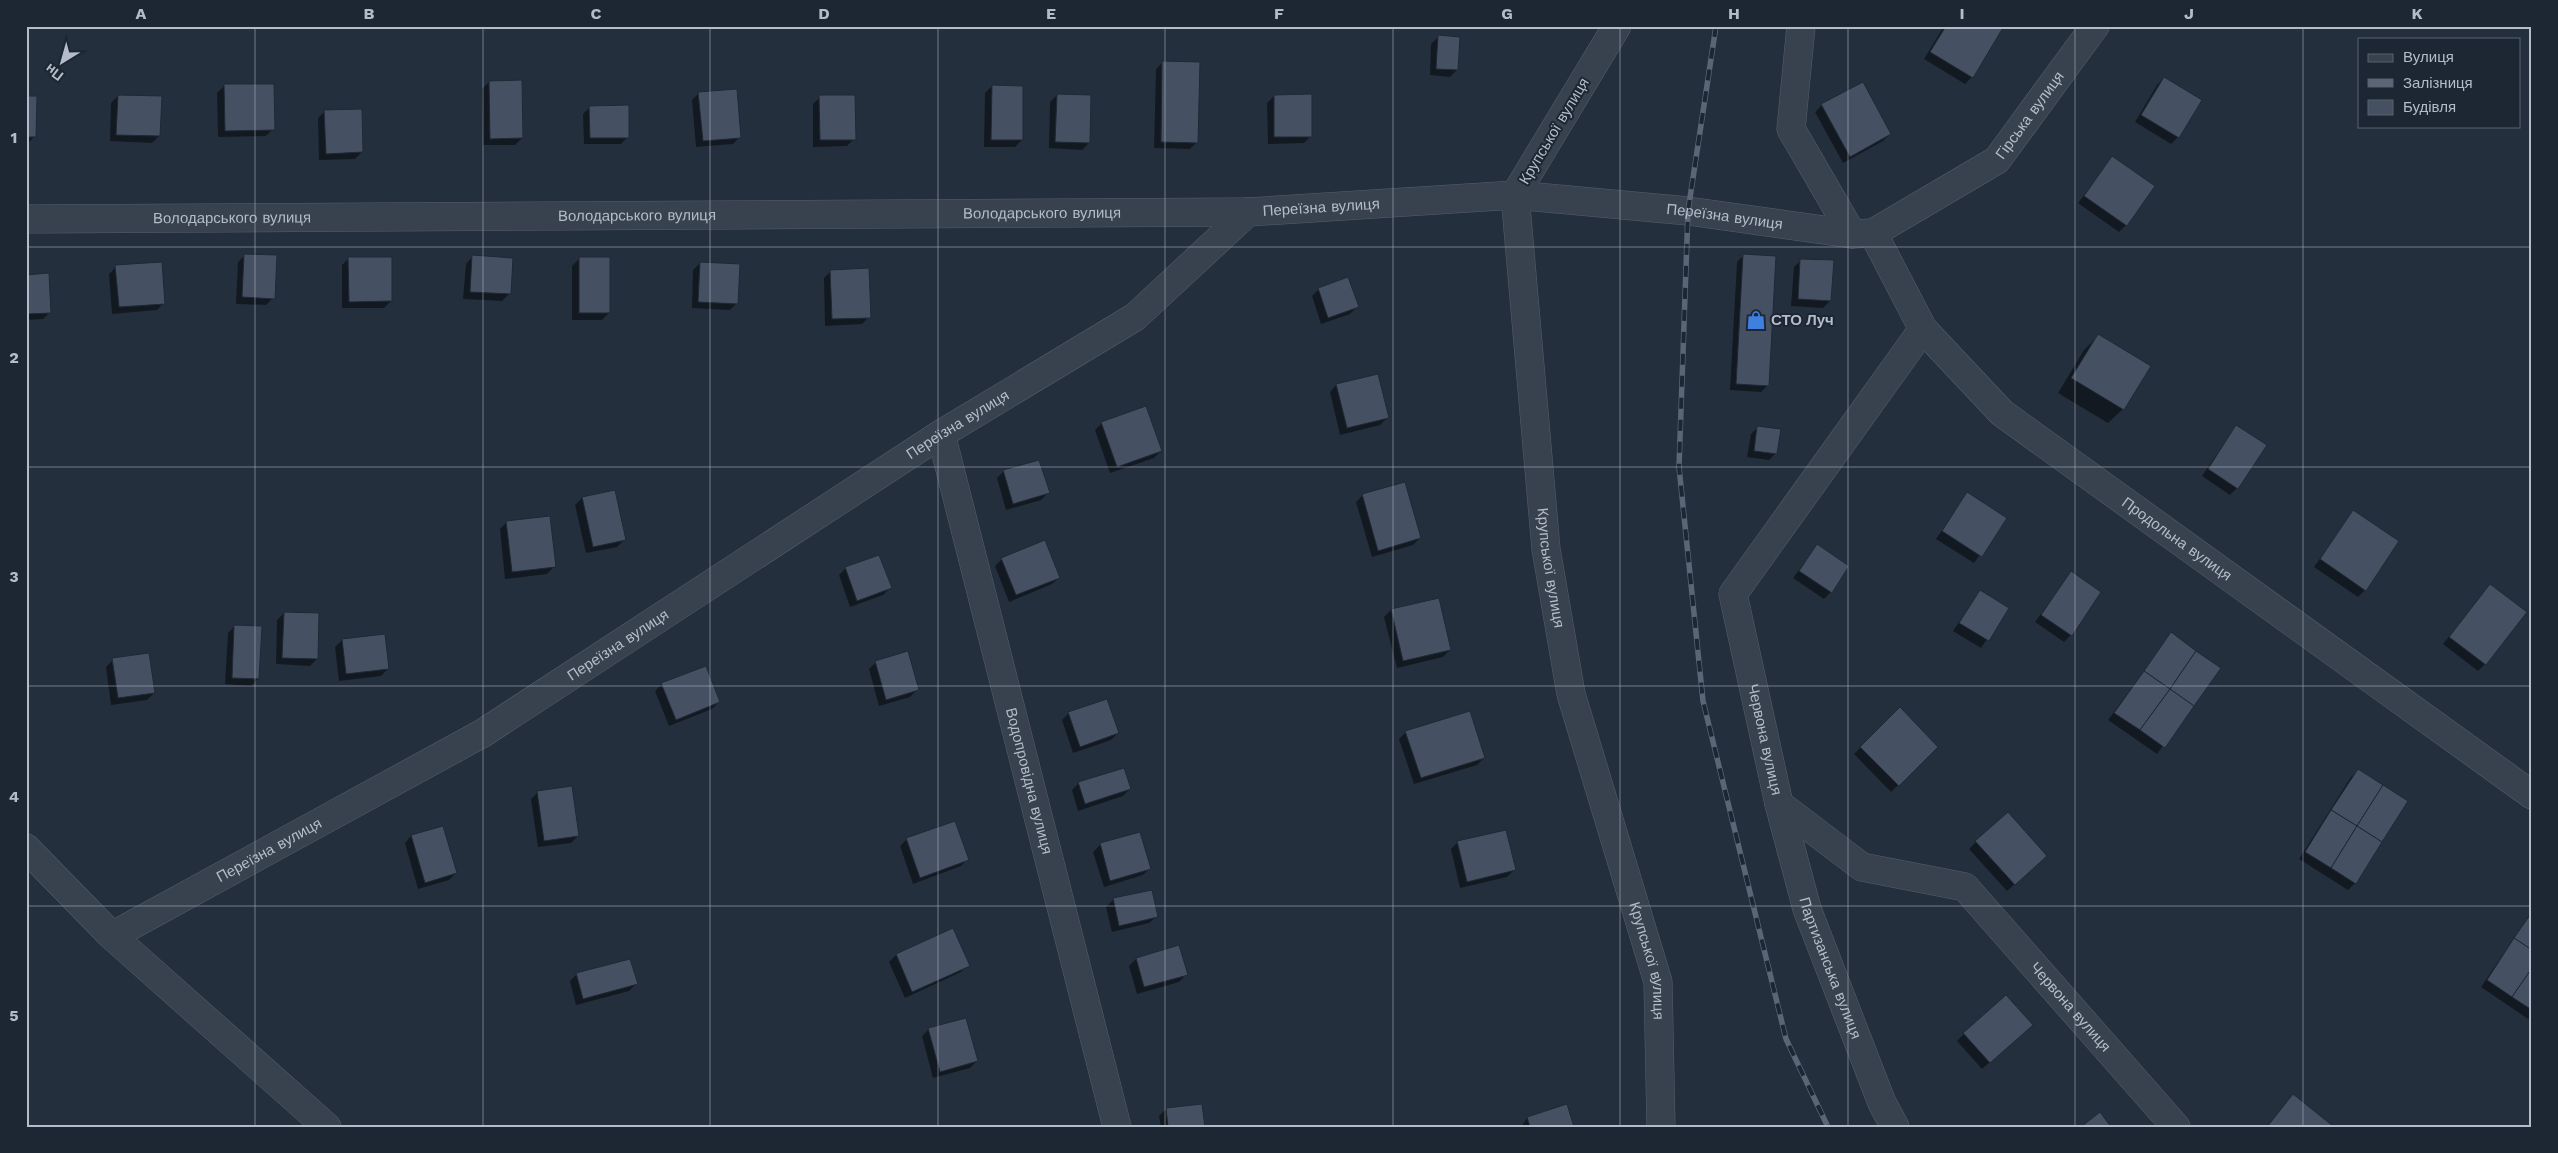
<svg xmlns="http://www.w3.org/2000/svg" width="2558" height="1153" viewBox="0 0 2558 1153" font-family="'Work Sans',sans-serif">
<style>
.shadow{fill:#0007}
.building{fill:#455162;stroke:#1f2835}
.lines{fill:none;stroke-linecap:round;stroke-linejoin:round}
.minor-casing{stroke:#565f6c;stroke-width:29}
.minor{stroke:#38414e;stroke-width:28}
.rail-casing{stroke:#5a6575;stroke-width:5.5}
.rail{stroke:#1d2633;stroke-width:4;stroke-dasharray:11;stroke-linecap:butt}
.grid{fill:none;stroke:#b4bcc9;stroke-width:1;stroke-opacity:0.55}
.labels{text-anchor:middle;stroke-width:4;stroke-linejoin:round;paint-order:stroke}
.street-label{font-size:15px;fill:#b4bcc9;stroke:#1d2633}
.poi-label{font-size:15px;font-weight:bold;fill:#b4bcc9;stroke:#1d2633;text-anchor:start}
.neatline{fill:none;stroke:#b4bcc9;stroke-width:2}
.grid-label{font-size:16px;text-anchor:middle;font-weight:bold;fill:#b4bcc9}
</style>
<rect width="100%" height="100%" fill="#242f3e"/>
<g class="shadow">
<polygon points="1944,26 2002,26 1972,77 1965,84 1924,59"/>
<polygon points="1438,37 1457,70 1450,77 1430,75 1431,44"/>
<polygon points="1163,62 1197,142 1190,149 1154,148 1156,69"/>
<polygon points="2164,78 2178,137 2171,144 2135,122 2157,85"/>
<polygon points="489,82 522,138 515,145 483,145 482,89"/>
<polygon points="224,86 273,129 266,136 218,137 217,93"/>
<polygon points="992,86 1022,140 1015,147 984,147 985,93"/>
<polygon points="699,93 740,137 733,144 696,147 692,100"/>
<polygon points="1057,95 1089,143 1082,150 1049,148 1050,102"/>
<polygon points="118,96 159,136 152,143 110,141 111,103"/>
<polygon points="1274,96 1311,136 1304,143 1268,144 1267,103"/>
<polygon points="26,97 35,136 28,143 26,143"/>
<polygon points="820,97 854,139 847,146 813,147 813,104"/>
<polygon points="1822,105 1890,134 1883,141 1843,163 1815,112"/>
<polygon points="590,107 628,137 621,144 584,144 583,114"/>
<polygon points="325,111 362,152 355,159 319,160 318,118"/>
<polygon points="2113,158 2126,225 2119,232 2078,203"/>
<polygon points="245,255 273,298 266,305 236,304 238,262"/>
<polygon points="1744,255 1768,385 1761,392 1730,390 1737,262"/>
<polygon points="472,257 509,294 502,301 463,299 466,264"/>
<polygon points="349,258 391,301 384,308 342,308 342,265"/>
<polygon points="579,259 609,313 602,320 572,320 572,266"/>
<polygon points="1801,260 1830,301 1823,308 1791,306 1794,267"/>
<polygon points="700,263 737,303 730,310 692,308 693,270"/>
<polygon points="116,267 164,303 157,310 112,314 109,274"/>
<polygon points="831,271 869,317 862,324 825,326 824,278"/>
<polygon points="26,276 50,312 43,319 26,320"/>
<polygon points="1319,289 1357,307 1350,314 1321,324 1312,296"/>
<polygon points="2098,336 2123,409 2108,423 2058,393 2084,350"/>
<polygon points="1336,385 1387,418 1380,425 1340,435 1330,392"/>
<polygon points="1102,423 1161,451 1154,458 1110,473 1095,430"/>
<polygon points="2236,426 2237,488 2230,495 2202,476"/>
<polygon points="1758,427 1776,453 1769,460 1747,457 1751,434"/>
<polygon points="1004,471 1048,493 1041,500 1006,510 997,478"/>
<polygon points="1967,494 2005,519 1974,563 1936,539"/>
<polygon points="1363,495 1420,538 1413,545 1372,557 1356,502"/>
<polygon points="582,498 624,540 617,547 586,553 575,505"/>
<polygon points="2353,512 2365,590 2358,597 2314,567"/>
<polygon points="507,522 554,567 547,574 505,579 500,529"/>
<polygon points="1817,546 1831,592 1824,599 1793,578"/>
<polygon points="1002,559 1059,578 1052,584 1009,602 995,566"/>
<polygon points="846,568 890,588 883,595 850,607 839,575"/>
<polygon points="2071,573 2071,635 2064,642 2035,622"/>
<polygon points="2490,586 2485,664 2478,671 2443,644"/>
<polygon points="1980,591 2008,608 1981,648 1953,631"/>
<polygon points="1438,599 1450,650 1443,657 1397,668 1384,617 1391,610"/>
<polygon points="284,613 317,659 310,666 276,664 277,620"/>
<polygon points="235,626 258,679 251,686 225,684 228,633"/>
<polygon points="2171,634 2219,668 2157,754 2108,720"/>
<polygon points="342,640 388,669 381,676 339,681 335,647"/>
<polygon points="113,660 154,693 147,700 111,705 106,667"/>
<polygon points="876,662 917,690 910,697 879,706 869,669"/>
<polygon points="662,684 719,702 712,709 669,726 655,691"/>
<polygon points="1899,709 1937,747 1891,792 1854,754"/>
<polygon points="1069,713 1118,733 1111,740 1073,753 1062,720"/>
<polygon points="1406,732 1484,758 1477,765 1414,784 1399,739"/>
<polygon points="2358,771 2355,883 2348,890 2299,859 2351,777"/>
<polygon points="1079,783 1130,789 1123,796 1078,811 1072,790"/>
<polygon points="538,792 578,836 571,843 538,847 531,799"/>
<polygon points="1140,834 1150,868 1143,875 1104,887 1093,852 1100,845"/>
<polygon points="411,836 456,873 449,880 418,889 405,843"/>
<polygon points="907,839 968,859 961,866 913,884 900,846"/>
<polygon points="1458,842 1514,870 1507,877 1460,888 1451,849"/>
<polygon points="1976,842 2038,863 2007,891 1969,849"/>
<polygon points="1113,900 1156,917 1149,923 1112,932 1106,907"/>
<polygon points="2532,911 2532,1020 2531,1021 2481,987"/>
<polygon points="952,930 968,965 961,972 905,998 889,962 896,955"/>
<polygon points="1136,959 1186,975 1179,982 1137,994 1129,966"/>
<polygon points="577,974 636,984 629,991 576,1005 570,981"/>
<polygon points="929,1029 977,1061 970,1068 933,1078 922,1036"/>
<polygon points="2024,1032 1982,1069 1957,1041 1964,1034"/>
<polygon points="1166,1109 1203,1127 1161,1127 1159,1116"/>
<polygon points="1527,1118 1573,1127 1521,1127"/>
</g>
<g class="building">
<polygon points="1946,26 2004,26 1973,78 1930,52"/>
<polygon points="1438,35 1460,37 1458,70 1436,69"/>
<polygon points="1162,61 1200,62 1198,143 1161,142"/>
<polygon points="2164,77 2202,100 2179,138 2141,115"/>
<polygon points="522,80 523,138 490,139 489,81"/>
<polygon points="1863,82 1891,134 1850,157 1821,104"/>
<polygon points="224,84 274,84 275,130 225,131"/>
<polygon points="992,85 1023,86 1023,140 991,140"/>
<polygon points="737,89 741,138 703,141 698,92"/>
<polygon points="1057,94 1091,95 1090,143 1055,142"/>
<polygon points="1312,94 1312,137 1274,137 1274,95"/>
<polygon points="118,95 162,96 160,136 116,135"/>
<polygon points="819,95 855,95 856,140 820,140"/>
<polygon points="26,96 37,96 36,137 26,137"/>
<polygon points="629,105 629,138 590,138 589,106"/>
<polygon points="362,109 363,152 326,154 324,110"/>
<polygon points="2112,156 2155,186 2127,226 2084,196"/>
<polygon points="244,254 277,255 275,299 242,297"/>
<polygon points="1743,254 1776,256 1769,386 1736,384"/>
<polygon points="472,255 513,258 511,294 470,292"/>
<polygon points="348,257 392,257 392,301 349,302"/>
<rect x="579" y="257" width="31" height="56"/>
<polygon points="1800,259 1834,260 1831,301 1798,299"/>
<polygon points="162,262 165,304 119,307 115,265"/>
<polygon points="700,262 740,264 738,304 698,302"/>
<polygon points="869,268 871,318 832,319 830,270"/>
<polygon points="49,273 51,313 26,314 26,275"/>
<polygon points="1348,277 1359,307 1328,318 1318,288"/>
<polygon points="2098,334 2151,366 2124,410 2071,378"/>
<polygon points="1378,374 1389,418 1347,428 1336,384"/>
<polygon points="1146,406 1162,451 1117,467 1101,422"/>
<polygon points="2236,425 2267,445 2238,489 2208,469"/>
<polygon points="1757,426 1781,429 1777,454 1754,451"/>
<polygon points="1039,460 1050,493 1013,504 1003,470"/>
<polygon points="1405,482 1421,538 1378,551 1362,494"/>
<polygon points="615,490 626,540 593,547 582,497"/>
<polygon points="1967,492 2007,518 1982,557 1942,531"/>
<polygon points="2353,510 2399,541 2366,591 2320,559"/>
<polygon points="550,516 556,567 512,572 506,521"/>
<polygon points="1045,540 1060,578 1016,595 1001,558"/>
<polygon points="1817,544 1849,566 1832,593 1799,571"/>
<polygon points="879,555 892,588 857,601 845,567"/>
<polygon points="2071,571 2101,592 2072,636 2041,615"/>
<polygon points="2490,584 2527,612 2486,665 2449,637"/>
<polygon points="1980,590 2009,608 1989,641 1959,623"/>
<polygon points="1439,598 1451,650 1403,661 1391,609"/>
<polygon points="284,612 319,613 318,659 282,658"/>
<polygon points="234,625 262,626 259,679 232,678"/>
<polygon points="2171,632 2196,651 2170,689 2144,671"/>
<polygon points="385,634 389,669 346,674 342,639"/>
<polygon points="908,651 919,690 886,700 875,661"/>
<polygon points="2196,651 2221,668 2194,706 2170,689"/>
<polygon points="149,653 155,693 118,698 112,658"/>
<polygon points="706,666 720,702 676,720 661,683"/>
<polygon points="2144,671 2170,689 2140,730 2114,713"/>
<polygon points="2170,689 2194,706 2165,748 2140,730"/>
<polygon points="1107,699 1119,733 1080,747 1068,712"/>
<polygon points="1900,707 1938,747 1899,786 1860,747"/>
<polygon points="1470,711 1485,758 1421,778 1405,731"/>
<polygon points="1124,768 1131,789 1085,804 1078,782"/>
<polygon points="2358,769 2383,785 2357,826 2331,810"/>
<polygon points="2383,785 2408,801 2382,842 2357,826"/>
<polygon points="572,786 579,836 544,841 537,791"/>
<polygon points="2331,810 2357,826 2331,868 2305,852"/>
<polygon points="2008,812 2047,856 2015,885 1975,841"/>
<polygon points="955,821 969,860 920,878 906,838"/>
<polygon points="443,826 457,873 425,883 411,835"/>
<polygon points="2357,826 2382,842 2356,884 2331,868"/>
<polygon points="1506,830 1516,870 1467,882 1457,841"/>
<polygon points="1140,832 1151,869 1110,881 1100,843"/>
<polygon points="1152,890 1158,917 1119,926 1113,898"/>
<polygon points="2532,912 2532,950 2514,938"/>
<polygon points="953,928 970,966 912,992 896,954"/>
<polygon points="2514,938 2532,950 2532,968 2512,997 2487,980"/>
<polygon points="1179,945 1188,975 1144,987 1136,958"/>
<polygon points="630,959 638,984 583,999 576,973"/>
<polygon points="2532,968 2532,1010 2512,997"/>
<polygon points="2006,995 2033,1025 1990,1063 1963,1033"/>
<polygon points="966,1018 978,1061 940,1072 928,1028"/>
<polygon points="2293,1094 2334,1127 2267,1127"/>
<polygon points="1202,1104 1205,1127 1168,1127 1166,1108"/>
<polygon points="1567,1104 1574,1127 1530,1127 1527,1117"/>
<polygon points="2100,1112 2111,1127 2081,1127"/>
</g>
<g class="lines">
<g class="minor-casing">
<g id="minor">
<path id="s1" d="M1617,26L1515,195L1546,549L1571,694L1658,982L1661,1127"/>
<polyline points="1801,26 1791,129 1852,234"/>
<path id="s2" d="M26,219L1248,212"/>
<path id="s3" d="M1873,233L1923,329L2002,413L2532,795"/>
<path id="s4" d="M1923,329L1733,594L1779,804L1862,867L1965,887L2176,1127"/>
<path id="s5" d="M941,434L1117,1127"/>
<path id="s6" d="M1779,804L1807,909L1882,1103L1895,1127"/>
<polyline points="26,848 112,936 327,1127"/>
<path id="s7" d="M112,936L483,733L941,434L1135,317L1248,212L1515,195L1688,211L1852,234L1873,233L1997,160L2095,26"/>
</g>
</g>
<use href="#minor" class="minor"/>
<g class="rail-casing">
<polyline id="rail" points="1716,26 1688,211 1679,467 1703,701 1786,1039 1828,1127"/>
</g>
<use href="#rail" class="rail"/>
</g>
<path class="grid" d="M255,26V1127M483,26V1127M710,26V1127M938,26V1127M1165,26V1127M1393,26V1127M1620,26V1127M1848,26V1127M2075,26V1127M2303,26V1127M26,247H2532M26,467H2532M26,686H2532M26,906H2532"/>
<defs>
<g id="shop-bare" transform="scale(1.5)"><path d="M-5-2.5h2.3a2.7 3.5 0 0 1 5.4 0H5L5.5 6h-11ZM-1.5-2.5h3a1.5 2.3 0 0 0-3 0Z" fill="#3f7fe0" stroke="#1d2633" stroke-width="2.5" paint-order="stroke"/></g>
</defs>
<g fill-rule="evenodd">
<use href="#shop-bare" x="1756" y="320"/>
</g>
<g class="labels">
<g class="street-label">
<text dy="5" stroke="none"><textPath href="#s7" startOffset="2178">Гірська вулиця</textPath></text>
<text transform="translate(1554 131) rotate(-59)" y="5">Крупської вулиця</text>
<text dy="5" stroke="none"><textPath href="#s7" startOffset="1424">Переїзна вулиця</textPath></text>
<text dy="5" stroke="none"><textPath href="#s2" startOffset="1016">Володарського вулиця</textPath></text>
<text dy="5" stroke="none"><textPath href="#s2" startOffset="611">Володарського вулиця</textPath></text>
<text dy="5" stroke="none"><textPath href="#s7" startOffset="1829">Переїзна вулиця</textPath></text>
<text dy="5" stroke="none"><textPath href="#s2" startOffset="206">Володарського вулиця</textPath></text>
<text dy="5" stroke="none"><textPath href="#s7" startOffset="989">Переїзна вулиця</textPath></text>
<text dy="5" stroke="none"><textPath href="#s3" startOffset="439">Продольна вулиця</textPath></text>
<text dy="5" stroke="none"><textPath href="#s1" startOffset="572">Крупської вулиця</textPath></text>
<text dy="5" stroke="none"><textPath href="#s7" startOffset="584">Переїзна вулиця</textPath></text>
<text dy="5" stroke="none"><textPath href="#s4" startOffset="475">Червона вулиця</textPath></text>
<text dy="5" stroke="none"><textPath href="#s5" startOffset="358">Водопровідна вулиця</textPath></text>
<text dy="5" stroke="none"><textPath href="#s7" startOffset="179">Переїзна вулиця</textPath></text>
<text dy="5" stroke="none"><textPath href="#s1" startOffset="978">Крупської вулиця</textPath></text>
<text dy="5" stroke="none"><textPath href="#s6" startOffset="172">Партизанська вулиця</textPath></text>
<text dy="5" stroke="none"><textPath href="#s4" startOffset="910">Червона вулиця</textPath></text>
</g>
<g class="poi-label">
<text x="1771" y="325">СТО Луч</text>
</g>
</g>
<rect width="2558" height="1153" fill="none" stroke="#1d2633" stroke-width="55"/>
<rect x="2358" y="38" width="162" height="90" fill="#1d2633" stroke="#59626f"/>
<rect x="2368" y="54" width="25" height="8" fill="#38414e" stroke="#59626f"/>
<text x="2403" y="62" font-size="15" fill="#b4bcc9">Вулиця</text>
<rect x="2368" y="79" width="25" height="8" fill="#5a6575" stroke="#59626f"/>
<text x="2403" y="88" font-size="15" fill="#b4bcc9">Залізниця</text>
<rect x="2368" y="100" width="25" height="15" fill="#455162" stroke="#59626f"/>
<text x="2403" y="112" font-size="15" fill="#b4bcc9">Будівля</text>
<g transform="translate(62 62) rotate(217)" stroke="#1d2633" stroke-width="4" paint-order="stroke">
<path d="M0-4L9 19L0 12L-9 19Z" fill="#b4bcc9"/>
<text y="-8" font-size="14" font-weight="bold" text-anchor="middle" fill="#b4bcc9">Пн</text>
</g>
<rect x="28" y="28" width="2502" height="1098" class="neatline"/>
<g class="grid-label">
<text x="141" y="19">A</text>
<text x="369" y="19">B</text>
<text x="596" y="19">C</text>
<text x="824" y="19">D</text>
<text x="1051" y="19">E</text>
<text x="1279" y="19">F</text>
<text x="1507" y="19">G</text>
<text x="1734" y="19">H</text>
<text x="1962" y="19">I</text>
<text x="2189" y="19">J</text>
<text x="2417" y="19">K</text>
<text x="14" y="143">1</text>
<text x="14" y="363">2</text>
<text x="14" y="582">3</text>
<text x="14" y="802">4</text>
<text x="14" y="1021">5</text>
</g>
</svg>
